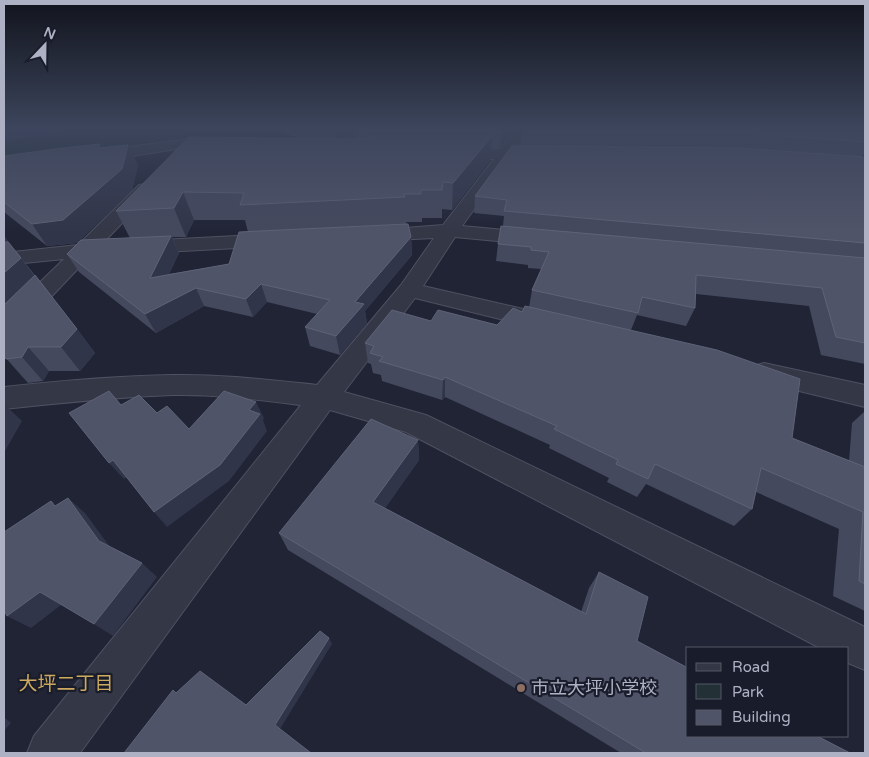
<svg xmlns="http://www.w3.org/2000/svg" width="869" height="757" viewBox="0 0 869 757" font-family="'Varela Round','Noto Sans JP',sans-serif">
<style>
.green{fill:#233137}
.water{fill:#353b5b}
.lines{fill:none;stroke-linecap:round;stroke-linejoin:round}
.minor-casing{stroke:#4e5161;stroke-width:2}
.minor{fill:#343746;fill-rule:evenodd}
.wall{fill:#45495e;fill-rule:evenodd}
.shaded-wall{fill:#313549}
.building{fill:#505469;stroke:#5f6377}
.education-dot{fill:#8d6e63;stroke:#191c2a;stroke-width:2}
.labels{text-anchor:middle;stroke-width:4.5;stroke-linejoin:round;paint-order:stroke}
.near-poi-label{font-size:18px;fill:#aeb1c3;stroke:#191c2a;text-anchor:start}
.near-neighbourhood-label{font-size:19px;fill:#cdaa5f;stroke:#191c2a}
</style>
<rect width="100%" height="100%" fill="#202435"/>
<polygon class="green" points="4,127 179,127 184,129 187,134 176,140 4,169"/>
<polygon class="water" points="4,127 77,127 77,128 69,131 4,141"/>
<g class="lines">
<g class="minor-casing">
<g id="minor">
<polygon points="351,127 365,127 349,157 339,157 336,154"/>
<path d="M518,127H532L516,149L547,151L550,154L547,157L510,159L462,226L538,233L545,235L548,239L545,243L538,245L455,237L423,286L554,316L557,322L554,328L545,330L415,298L344,392L426,415L865,627V670L848,663V648H820L406,432L330,410L80,753H27L34,736L301,405C259,400 215,394 172,395C116,397 60,403 4,409V387C59,381 116,376 172,375C221,374 269,380 317,385L401,285L434,238L374,241L367,239L364,235L367,231L443,225L494,159H455L450,157L447,154L450,151L501,149Z"/>
<polygon points="195,138 225,141 227,144 225,147 195,146 94,162 89,160 86,157 89,154 94,152"/>
<polygon points="145,184 151,185 154,189 151,193 103,243 273,234 280,236 283,240 280,244 273,246 90,256 13,337 4,339 4,317 64,259 4,265 4,253 78,245 139,185"/>
<polygon points="764,363 865,385 865,407 754,380 750,373 754,366"/>
</g>
</g>
<use href="#minor" class="minor"/>
</g>
<g class="wall">
<path d="M266,127H350L343,139H356L355,131L357,127H516L500,148H491L490,161L452,210L442,209V218H422V222H406L411,237L412,255L365,311L367,323L340,355L310,346L305,327L317,314L267,302L253,317L204,306L156,333L79,272L67,254L130,238L116,211L299,138ZM194,220H245L248,232L229,264L169,274L179,253L172,237H186Z"/>
<polygon points="865,127 865,152 862,157 865,157 865,364 821,355 809,306 696,294 695,308 686,326 637,315 631,330 792,438 849,461 852,423 865,411 865,611 833,596 839,529 756,492 752,509 734,526 646,484 637,497 607,482 609,478 549,448 550,445 445,397 442,400 382,381 381,375 373,373 371,364 368,363 365,343 431,321 497,325 522,312 529,307 532,290 541,269 528,268 528,265 496,261 498,244 503,226 504,216 474,213 475,196 520,146 522,132"/>
<polygon points="101,148 138,165 132,190 77,243 47,246 4,212 4,156"/>
<polygon points="4,236 77,329 95,353 80,371 49,371 43,381 28,383 4,356"/>
<polygon points="418,440 419,460 385,508 581,612 589,588 599,572 637,641 850,753 621,753 288,550 279,533"/>
</g>
<g class="shaded-wall">
<polygon points="338,127 350,127 338,147 336,131"/>
<polygon points="505,127 516,127 500,148 502,132"/>
<polygon points="492,136 490,161 452,210 453,183"/>
<polygon points="128,145 138,165 132,190 77,243 47,246 32,224"/>
<polygon points="183,192 194,220 186,237 174,208"/>
<polygon points="4,236 14,250 4,252"/>
<polygon points="171,236 179,253 159,296 150,278"/>
<polygon points="411,237 412,255 365,311 367,323 340,355 336,336 355,302"/>
<polygon points="21,258 38,281 4,315 4,273"/>
<polygon points="261,284 267,302 253,317 246,299"/>
<polygon points="196,288 204,306 156,333 145,314"/>
<polygon points="77,329 95,353 80,371 61,347"/>
<polygon points="28,347 49,371 43,381 22,357"/>
<polygon points="445,377 445,397 442,400 443,380"/>
<polygon points="256,402 264,418 263,420 267,431 229,481 167,527 154,512 249,410"/>
<polygon points="4,404 22,421 4,453"/>
<polygon points="418,440 419,460 377,520 373,502"/>
<polygon points="113,460 127,477 124,479 109,463"/>
<polygon points="68,498 85,513 116,555 99,541"/>
<polygon points="142,563 157,577 113,636 94,624"/>
<polygon points="40,592 61,605 31,628 7,616"/>
<polygon points="329,638 332,644 280,729 312,753 311,753 275,725"/>
<polygon points="4,717 11,723 4,731"/>
</g>
<g class="building">
<polygon points="311,127 338,127 336,131 319,130"/>
<polygon points="357,127 505,127 502,132 355,131"/>
<polygon points="525,127 865,127 865,133 859,132 865,137 865,142 742,133 522,132"/>
<polygon points="366,136 492,136 453,183 443,182 442,190 421,190 421,194 404,194 405,197 240,205 244,193 183,192 174,208 116,211 189,137 377,139"/>
<polygon points="100,144 98,148 128,145 122,169 63,220 32,224 4,202 4,156 55,149"/>
<polygon points="512,146 739,148 865,157 865,243 504,211 507,200 475,196"/>
<polygon points="408,224 411,237 355,302 364,304 336,336 305,327 330,300 261,284 246,299 196,288 145,314 67,254 81,240 171,236 150,278 229,264 239,232"/>
<polygon points="501,226 865,258 865,343 836,337 822,288 696,275 695,308 642,297 638,313 532,290 549,252 531,250 531,247 498,244"/>
<polygon points="4,242 8,242 21,258 4,273"/>
<polygon points="35,275 77,329 61,347 28,347 22,357 6,359 4,356 4,305"/>
<polygon points="525,306 717,350 800,379 792,438 865,467 865,584 859,581 863,512 761,468 752,509 655,464 648,479 616,464 618,460 554,429 557,426 445,377 443,380 379,361 383,357 370,353 374,346 365,343 392,310 431,321 438,310 497,325 513,308 522,312"/>
<polygon points="109,391 121,405 139,395 157,413 167,406 189,429 224,391 256,402 249,410 260,414 220,465 154,512 113,460 109,463 69,413"/>
<polygon points="371,419 418,440 373,502 586,614 599,572 648,597 637,641 688,668 688,736 817,736 850,753 646,753 279,533"/>
<polygon points="68,498 99,541 142,563 94,624 40,592 7,616 4,610 4,532 51,501 55,506"/>
<polygon points="320,631 329,638 275,725 311,753 124,753 173,690 176,693 200,671 246,705"/>
</g>
<linearGradient id="sky" x2="0" y2="1"><stop stop-color="#12141d"/><stop offset="0.55" stop-color="#3c455c"/><stop offset="1" stop-color="#3c455c" stop-opacity="0"/></linearGradient>
<rect width="869" height="233" fill="url(#sky)"/>
<circle class="education-dot" cx="521" cy="688" r="5"/>
<g class="labels">
<g class="near-poi-label">
<text x="531" y="694">市立大坪小学校</text>
</g>
<g class="near-neighbourhood-label">
<text x="66" y="690">大坪二丁目</text>
</g>
</g>
<rect width="869" height="757" fill="none" stroke="#aeb1c3" stroke-width="10"/>
<rect x="686" y="647" width="162" height="90" fill="#191c2a" stroke="#555867"/>
<rect x="696" y="663" width="25" height="8" fill="#343746" stroke="#555867"/>
<text x="732" y="672" font-size="15" fill="#aeb1c3">Road</text>
<rect x="696" y="684" width="25" height="15" fill="#233137" stroke="#555867"/>
<text x="732" y="697" font-size="15" fill="#aeb1c3">Park</text>
<rect x="696" y="710" width="25" height="15" fill="#505469" stroke="#555867"/>
<text x="732" y="722" font-size="15" fill="#aeb1c3">Building</text>
<g transform="translate(45 45) rotate(22)" stroke="#191c2a" stroke-width="4" paint-order="stroke">
<path d="M0-4L9 19L0 12L-9 19Z" fill="#aeb1c3"/>
<text y="-8" font-size="14" font-weight="bold" text-anchor="middle" fill="#aeb1c3">N</text>
</g>
</svg>
